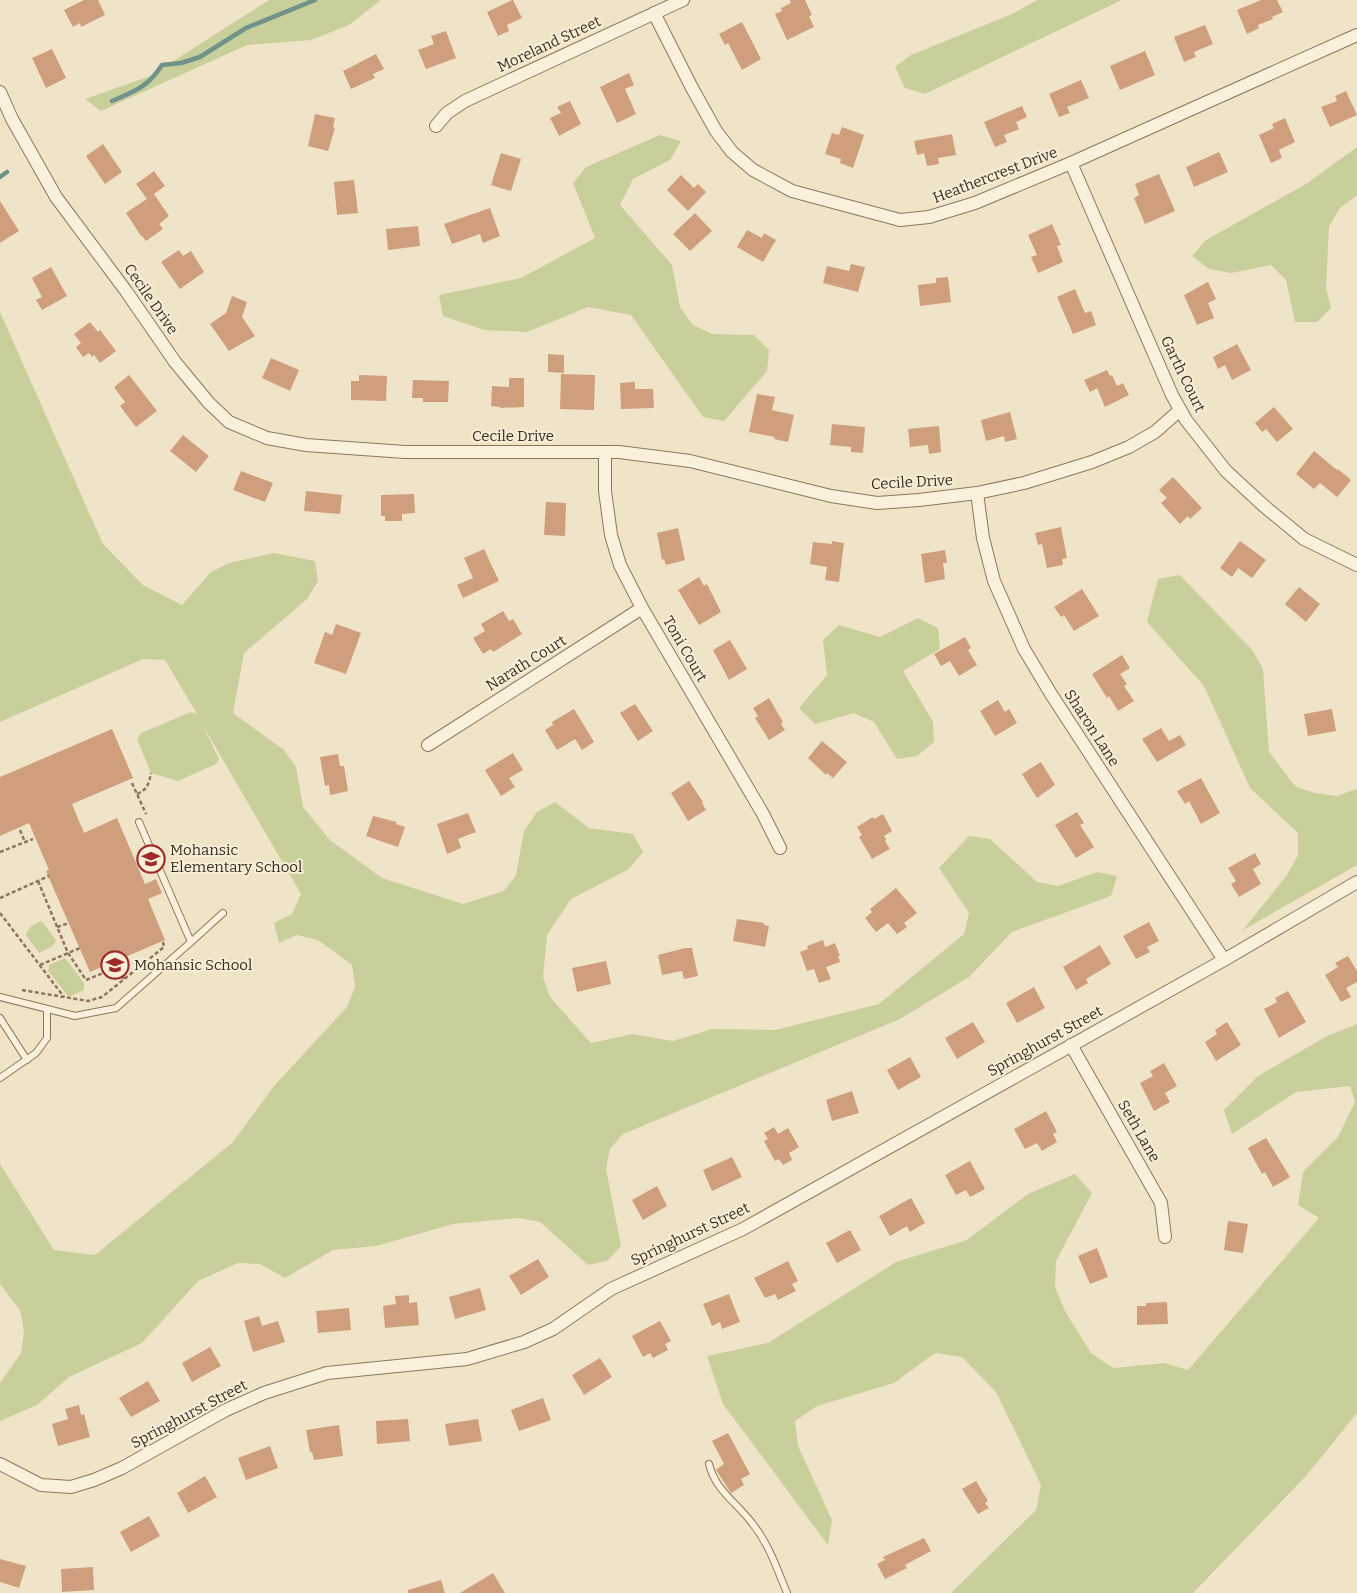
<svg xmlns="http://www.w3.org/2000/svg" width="1357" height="1593" viewBox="0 0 1357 1593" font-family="Bitter,serif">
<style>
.green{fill:#c9cf9b}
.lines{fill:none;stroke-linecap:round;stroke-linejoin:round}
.stream{stroke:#6f938a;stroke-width:4.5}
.building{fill:#cf9f7d}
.service-casing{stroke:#8d765c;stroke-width:8}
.minor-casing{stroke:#8d765c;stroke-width:14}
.path{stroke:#8d765c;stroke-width:2.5;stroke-dasharray:4 2.5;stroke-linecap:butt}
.service{stroke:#faf1dc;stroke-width:6}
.minor{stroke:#faf1dc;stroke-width:12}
.labels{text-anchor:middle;stroke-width:4;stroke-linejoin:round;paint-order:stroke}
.street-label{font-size:15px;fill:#3d2e20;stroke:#f7eed8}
.poi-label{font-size:15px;fill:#3d2e20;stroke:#f7eed8;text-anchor:start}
</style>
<rect width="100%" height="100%" fill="#f0e4c8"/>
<g class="green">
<polygon points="269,0 381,0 349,25 311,40 247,45 101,111 85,99 150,76"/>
<polygon points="1037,0 1122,0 925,94 905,88 895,67 911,55 1012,14"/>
<polygon points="660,135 681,141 670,160 633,179 620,205 672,265 680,307 693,325 712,334 754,335 769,350 767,371 724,421 703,417 631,315 588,307 527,332 484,330 443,316 439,295 521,278 595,238 573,183 586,167"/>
<polygon points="1357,147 1357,195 1339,209 1329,227 1326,288 1331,308 1317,322 1295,322 1286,280 1271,265 1231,273 1209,269 1192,256 1206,240 1306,184"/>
<polygon points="0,312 103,544 143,585 182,605 211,572 229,563 274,553 315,561 318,581 307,599 244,653 233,713 284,750 296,767 303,807 330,840 382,878 463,904 504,891 516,875 524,831 537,812 555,802 589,828 633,834 643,852 629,869 571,899 547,935 543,977 550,997 591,1043 632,1034 673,1041 712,1029 775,1030 879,1004 964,934 969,913 939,868 969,836 990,839 1037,882 1058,886 1097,872 1117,876 1111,896 1012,932 969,977 900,1019 623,1134 610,1149 606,1169 621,1246 607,1261 588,1265 540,1222 519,1218 453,1224 376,1246 333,1250 285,1278 260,1264 238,1263 198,1281 142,1343 69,1377 37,1405 0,1421 0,1383 21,1353 24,1331 20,1310 0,1284 0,1164 54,1250 95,1255 233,1142 274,1086 347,1007 355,987 352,965 318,940 297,935 279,943 274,923 292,914 301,894 202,724 219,759 216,764 178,781 151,773 137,739 141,733 191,712 197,714 165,660 143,659 0,722"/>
<polygon points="1180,575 1253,651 1263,669 1269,752 1296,787 1315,793 1337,796 1357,789 1357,865 1243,930 1287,875 1298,855 1298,833 1250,788 1204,686 1147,622 1158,579"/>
<polygon points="918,618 938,628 940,649 903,671 933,722 934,742 917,756 897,759 874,722 854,713 815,724 799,708 827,675 823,640 839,625 880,637"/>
<path d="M42,921L56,940L53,946L39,953L26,935C28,927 35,923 42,921Z"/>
<polygon points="65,958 79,976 84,984 84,990 69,997 48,971 49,965"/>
<polygon points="1357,1024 1357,1413 1306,1476 1193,1593 951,1593 1036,1510 1041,1485 996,1392 962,1357 935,1353 894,1383 817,1406 795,1421 798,1446 832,1520 828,1545 723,1404 707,1356 768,1343 896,1262 967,1240 1028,1194 1075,1174 1092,1193 1056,1261 1055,1287 1065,1311 1091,1353 1113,1368 1164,1363 1188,1370 1319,1218 1298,1205 1303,1172 1338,1137 1355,1102 1350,1086 1296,1092 1232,1134 1224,1110 1258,1076 1327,1036"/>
</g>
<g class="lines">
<g class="stream">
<path d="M112,101C135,91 148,87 162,65L181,63L200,57L246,28L315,0"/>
<polyline points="0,177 7,172"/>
</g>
</g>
<g class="building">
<polygon points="84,0 98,0 105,15 81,27 80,23 73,27 64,10"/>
<polygon points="512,0 513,0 522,18 507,25 509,31 498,36 487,12"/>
<polygon points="790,0 805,0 812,15 809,16 814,27 787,40 775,14 782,11 781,8 791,3"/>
<polygon points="1261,0 1277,0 1283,12 1272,17 1273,19 1258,25 1259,28 1247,34 1237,10"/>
<polygon points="742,22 761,59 742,70 728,43 725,45 719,34"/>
<polygon points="1205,25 1213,44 1194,52 1196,57 1184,62 1174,37"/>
<polygon points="446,31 456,58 426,69 418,50 434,44 431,36"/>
<polygon points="52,49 66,78 46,88 32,58"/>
<polygon points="1145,51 1155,75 1120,90 1110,66"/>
<polygon points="376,54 384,69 373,74 375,78 351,89 343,71"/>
<polygon points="629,73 634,85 625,89 636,114 617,123 600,87"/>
<polygon points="1081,80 1089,98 1067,107 1070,113 1059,117 1049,94"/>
<polygon points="1346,91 1357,115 1330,127 1321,107 1337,101 1335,96"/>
<polygon points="570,101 581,124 559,136 550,118 561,113 557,107"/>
<polygon points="1022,106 1027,117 1016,122 1019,129 1004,135 1007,142 995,147 984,122"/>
<polygon points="315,114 335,118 333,127 335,128 328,151 308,146"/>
<polygon points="1285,118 1295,142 1279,150 1282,158 1271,163 1259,135 1274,128 1272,124"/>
<polygon points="842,127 864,135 853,168 840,163 841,159 825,154 832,133 839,135"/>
<polygon points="952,134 956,155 938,158 939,164 927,166 924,153 917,155 914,141"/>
<polygon points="103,144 122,172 105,184 86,156"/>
<polygon points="1219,152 1228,172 1194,187 1186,167"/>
<polygon points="501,153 521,159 511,191 491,185"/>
<polygon points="154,171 165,186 147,199 136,184"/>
<polygon points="1159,174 1175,211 1145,224 1134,198 1139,195 1135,184"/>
<polygon points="681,175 694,188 698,184 706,192 688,211 667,190"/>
<polygon points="354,180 358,213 337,215 334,182"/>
<polygon points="154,194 169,216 159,224 163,229 146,241 142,236 141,236 126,213"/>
<polygon points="0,201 19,231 0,243"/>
<polygon points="490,208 500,236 483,243 480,234 452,244 444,224"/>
<polygon points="695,213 712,231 690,251 673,234"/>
<polygon points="1052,224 1061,245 1057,246 1063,262 1038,273 1031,257 1037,255 1028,235"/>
<polygon points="418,226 420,246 388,250 386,229"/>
<polygon points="747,230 762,238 764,233 776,240 763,262 737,247"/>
<polygon points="179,250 183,256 191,251 204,272 180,289 161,262"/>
<polygon points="851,264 865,267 858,292 823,283 827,266 849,271"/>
<polygon points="51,267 67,296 42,310 36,300 42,297 32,278"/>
<polygon points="948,277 951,302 920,306 918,285 936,283 936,278"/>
<polygon points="1208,282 1216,299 1208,303 1214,318 1197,325 1184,295"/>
<polygon points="1075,289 1085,313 1091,311 1096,325 1073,334 1057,297"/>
<polygon points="232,296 247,302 242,317 255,336 229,351 210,324 226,313"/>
<polygon points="90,322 98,332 100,330 116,351 100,363 94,355 92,357 89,353 83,357 76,347 81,343 74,334"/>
<polygon points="1237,344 1251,370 1232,380 1225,365 1218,369 1213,357"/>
<polygon points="548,354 564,355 564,373 548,372"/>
<polygon points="271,358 299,370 290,391 262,378"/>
<polygon points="1107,370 1110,376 1112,375 1117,386 1123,383 1129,395 1105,407 1097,388 1090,392 1084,380"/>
<polygon points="561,374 595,375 594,410 560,409"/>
<polygon points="129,375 157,411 136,427 120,406 125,402 114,387"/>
<polygon points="359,375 387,376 386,401 351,400 351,381 359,381"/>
<polygon points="509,378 524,378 524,407 500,408 500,407 491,406 492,386 509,387"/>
<polygon points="413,380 449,381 448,402 423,402 423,398 412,398"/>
<polygon points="635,382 635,389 653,389 654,408 621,409 620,383"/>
<polygon points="757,394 775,397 772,410 794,415 788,442 774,439 775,437 749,432"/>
<polygon points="1274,407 1293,429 1277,442 1266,429 1262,432 1255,423"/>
<polygon points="1010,412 1017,439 1005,442 1004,436 986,441 981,420"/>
<polygon points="832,424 865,427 863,453 851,452 851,447 830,445"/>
<polygon points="939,426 941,452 929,454 928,445 910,447 908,429"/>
<polygon points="183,435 209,456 196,472 170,451"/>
<polygon points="1314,451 1337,470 1338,469 1351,480 1337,497 1320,483 1314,489 1296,474"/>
<polygon points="241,471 273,483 265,502 233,490"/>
<polygon points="1173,477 1202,508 1190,519 1188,516 1180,524 1161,503 1167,498 1159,490"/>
<polygon points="306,491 342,495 340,514 304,511"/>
<polygon points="414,494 415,513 402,514 402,521 385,521 385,516 381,516 381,495"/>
<polygon points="546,502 566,503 565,536 544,535"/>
<polygon points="1061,527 1067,558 1062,559 1063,565 1047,568 1042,544 1038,545 1035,533"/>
<polygon points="678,528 685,560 666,565 664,559 662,560 657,533"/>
<polygon points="832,541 844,543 839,582 825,580 827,567 810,564 813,542 832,544"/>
<polygon points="1240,541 1266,560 1252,578 1238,568 1232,577 1220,568"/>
<polygon points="484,549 499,581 463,598 457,585 473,578 464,558"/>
<polygon points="945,550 947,563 943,563 945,579 925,583 921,554"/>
<polygon points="699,577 704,586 707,584 721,612 699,625 678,590"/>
<polygon points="1299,587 1320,604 1306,622 1285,604"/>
<polygon points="1082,589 1099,616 1074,631 1064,615 1061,617 1054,607"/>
<polygon points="503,611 509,621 513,619 522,634 493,652 491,649 483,654 473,638 485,631 481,624"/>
<polygon points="336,624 361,633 346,674 314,663 325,632 332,635"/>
<polygon points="965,637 971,648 968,650 977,665 959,676 950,661 941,666 934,654"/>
<polygon points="730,640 747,669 729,680 713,650"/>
<polygon points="1122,655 1130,668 1120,674 1127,684 1124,686 1134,701 1118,711 1109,696 1107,698 1092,674"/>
<polygon points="769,698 783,722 781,724 785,730 769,740 755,718 758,716 753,708"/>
<polygon points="998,700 1005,712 1009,709 1017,723 995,736 980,711"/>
<polygon points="635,704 653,731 638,741 620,713"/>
<polygon points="574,709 594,742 582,750 575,739 557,750 545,730 553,725 552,722"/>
<polygon points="1332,709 1336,731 1308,736 1304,714"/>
<polygon points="1161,728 1169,741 1180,735 1186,745 1157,762 1142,739"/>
<polygon points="112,729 133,778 72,804 84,833 117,818 145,884 156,879 162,893 148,899 165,940 90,972 46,871 49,870 29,823 0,836 0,777"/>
<polygon points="822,741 847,762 833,778 827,773 826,775 808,758"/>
<polygon points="513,753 523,770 509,778 515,787 501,796 485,770"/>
<polygon points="338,754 340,766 344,766 348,791 330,795 329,785 325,786 320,757"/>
<polygon points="1041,762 1055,785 1037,798 1022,774"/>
<polygon points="1201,778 1220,813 1201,824 1189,801 1185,804 1177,791"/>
<polygon points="689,781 703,802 702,803 706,810 688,821 671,793"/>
<polygon points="1077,812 1084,823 1080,825 1094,847 1076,858 1055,825"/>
<polygon points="468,813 476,832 458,839 461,848 447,854 437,824"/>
<polygon points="883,814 892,831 884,836 886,839 885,841 890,849 872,859 859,837 862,835 857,827 873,817 874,819"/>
<polygon points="373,816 397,822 396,824 405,827 398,847 366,836"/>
<polygon points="1255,853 1261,864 1253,869 1261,884 1239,897 1231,884 1236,881 1228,868"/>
<polygon points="896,888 917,913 904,923 907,927 897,934 888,923 876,932 865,918 872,912 870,909"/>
<polygon points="737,919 764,923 764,925 769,926 765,947 733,941"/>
<polygon points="1149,922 1159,941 1147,947 1150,952 1136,959 1123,936"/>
<polygon points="823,940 825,947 835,943 840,956 838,956 840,962 826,967 831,979 819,983 814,969 807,971 800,952 808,949 807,946"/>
<polygon points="1100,945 1111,964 1086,979 1088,983 1076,990 1063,967"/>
<polygon points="685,948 692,948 698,976 684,979 682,971 662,975 658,955"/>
<polygon points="1348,956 1357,971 1357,982 1346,988 1351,997 1341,1002 1325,975 1338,967 1335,963"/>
<polygon points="606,961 611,984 577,992 572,968"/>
<polygon points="1034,987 1045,1008 1017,1023 1006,1003"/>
<polygon points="1288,991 1306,1022 1279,1038 1264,1009 1277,1002 1275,998"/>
<polygon points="973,1022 985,1042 957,1059 945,1038"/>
<polygon points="1227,1022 1241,1045 1216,1061 1205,1042 1217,1034 1215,1030"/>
<polygon points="910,1057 921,1077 898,1090 887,1070"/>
<polygon points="1164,1063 1177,1086 1165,1093 1170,1102 1154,1111 1140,1083 1153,1076 1150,1071"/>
<polygon points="852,1091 859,1113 832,1121 826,1100"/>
<polygon points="1046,1111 1057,1132 1053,1134 1057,1142 1042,1151 1037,1143 1025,1149 1014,1129"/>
<polygon points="774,1127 778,1134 788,1128 799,1147 789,1153 792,1160 783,1165 779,1159 775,1161 764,1141 768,1139 764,1133"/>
<polygon points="1266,1138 1290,1177 1273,1187 1265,1172 1262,1174 1248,1148"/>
<polygon points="732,1157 742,1177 712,1191 703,1170"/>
<polygon points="970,1161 985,1189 970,1197 966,1190 956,1195 945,1175"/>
<polygon points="657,1186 667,1206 643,1220 632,1200"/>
<polygon points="911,1198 925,1223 910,1232 907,1226 890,1236 879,1216"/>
<polygon points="1228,1221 1248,1224 1243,1253 1224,1250"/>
<polygon points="850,1230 861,1250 837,1263 826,1243"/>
<polygon points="1097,1248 1108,1277 1090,1284 1078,1256"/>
<polygon points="538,1259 549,1277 521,1295 509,1276"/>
<polygon points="788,1261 798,1281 792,1284 796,1291 778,1300 775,1294 765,1298 754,1278"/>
<polygon points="480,1288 486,1310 455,1319 449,1297"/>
<polygon points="729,1294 740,1322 722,1329 720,1322 712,1326 703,1304"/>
<polygon points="409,1295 409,1303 417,1302 419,1325 385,1328 383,1306 396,1304 395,1296"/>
<polygon points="1167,1302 1168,1324 1137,1325 1137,1306 1146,1306 1146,1303"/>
<polygon points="349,1308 351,1330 318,1333 316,1311"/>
<polygon points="259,1316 262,1326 278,1321 285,1342 253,1352 244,1321"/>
<polygon points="660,1321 671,1341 665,1344 668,1350 653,1358 650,1353 643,1357 632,1336"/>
<polygon points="210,1347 221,1366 192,1382 182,1363"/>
<polygon points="600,1358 612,1377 584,1395 572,1375"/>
<polygon points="148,1381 160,1401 131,1417 119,1398"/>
<polygon points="543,1398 551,1420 519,1431 511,1410"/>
<polygon points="79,1405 81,1415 84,1414 90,1437 58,1446 52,1424 68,1419 65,1409"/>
<polygon points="408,1419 410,1441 377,1444 376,1421"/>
<polygon points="478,1419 482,1441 449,1446 445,1424"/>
<polygon points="339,1425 343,1456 314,1460 312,1452 310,1452 306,1430"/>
<polygon points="728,1433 750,1474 741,1479 744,1485 731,1493 716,1470 724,1464 712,1441"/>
<polygon points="270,1446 278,1468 246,1480 238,1458"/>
<polygon points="205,1476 217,1497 188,1513 177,1493"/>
<polygon points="976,1481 988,1501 985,1503 989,1508 978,1514 962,1489"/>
<polygon points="149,1516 160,1536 131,1552 120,1532"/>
<polygon points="924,1538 931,1551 905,1565 907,1568 885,1579 877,1564 885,1560 883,1557"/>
<polygon points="0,1559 26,1566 19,1588 0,1582"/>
<polygon points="93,1567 94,1590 62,1592 61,1569"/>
<polygon points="493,1573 505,1593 460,1593"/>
<polygon points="441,1580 445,1593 408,1593 408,1590"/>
</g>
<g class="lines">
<g class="service-casing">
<g id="service">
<polyline points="191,942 223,913"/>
<polyline points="0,997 75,1016 116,1008 191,942 139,822"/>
<polyline points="0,1018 27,1060"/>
<polyline points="0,1078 36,1053 47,1038 47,1009"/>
<path d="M709,1464C715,1490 737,1503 752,1523C769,1544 777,1569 787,1593"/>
</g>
</g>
<g class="minor-casing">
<g id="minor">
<polyline points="654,13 692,88 716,131 732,152 753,170 792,191 900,220 929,217 975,203 1071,163 1357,35"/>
<polyline points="0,92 12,119 56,197 126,291 175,362 209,403 229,422 267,438 306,445 405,452 619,452 690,461 831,496 877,503 919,500 977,493 1024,483 1092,462 1129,447 1155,432 1180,410"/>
<polyline points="436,126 447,113 465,101 683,0"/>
<polyline points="1071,163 1172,395 1186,420 1226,471 1264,506 1304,539 1357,565"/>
<polyline points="605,452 605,491 611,535 620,565 642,608 763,814 780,848"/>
<polyline points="977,493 983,538 994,581 1024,649 1051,694 1224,960"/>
<polyline points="428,745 642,608"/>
<polyline points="1071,1045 1161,1203 1165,1237"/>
<polyline points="0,1464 41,1485 71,1487 94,1480 122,1468 226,1410 264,1393 327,1373 467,1359 524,1342 553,1329 611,1289 743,1229 1224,960 1357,882"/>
</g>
</g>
<g class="path">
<polyline points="132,783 146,814"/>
<path d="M137,794C147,790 149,784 151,773"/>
<polyline points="20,830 25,842"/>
<polyline points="0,852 33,839"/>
<polyline points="38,881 68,953 86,980 118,967 124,979"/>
<polyline points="0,898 49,876"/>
<polyline points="0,913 64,997"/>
<polyline points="57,927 69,923"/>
<polyline points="116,962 118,967"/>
<polyline points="40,965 80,948"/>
<polyline points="22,990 88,1001 102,997 164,947 163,942"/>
</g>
<use href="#service" class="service"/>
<use href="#minor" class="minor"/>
</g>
<defs>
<g id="school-ring" transform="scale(1.4375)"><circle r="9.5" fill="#f7eed8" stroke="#9e2a2b" stroke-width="1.5"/><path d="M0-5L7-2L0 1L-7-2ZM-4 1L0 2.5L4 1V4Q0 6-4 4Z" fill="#9e2a2b"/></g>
</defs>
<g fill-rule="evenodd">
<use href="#school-ring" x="151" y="859"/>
<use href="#school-ring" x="115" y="965"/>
</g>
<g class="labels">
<g class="street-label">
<text transform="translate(549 44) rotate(-25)" y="5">Moreland Street</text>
<text transform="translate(995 175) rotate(-21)" y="5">Heathercrest Drive</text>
<text transform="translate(151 299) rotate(55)" y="5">Cecile Drive</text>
<text transform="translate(1183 374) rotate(64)" y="5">Garth Court</text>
<text x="513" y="441">Cecile Drive</text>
<text transform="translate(912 482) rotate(-3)" y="5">Cecile Drive</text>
<text transform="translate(685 649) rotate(60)" y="5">Toni Court</text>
<text transform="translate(526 663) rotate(-32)" y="5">Narath Court</text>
<text transform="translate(1092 728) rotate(57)" y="5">Sharon Lane</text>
<text transform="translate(1045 1041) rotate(-29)" y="5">Springhurst Street</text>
<text transform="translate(1139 1131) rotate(60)" y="5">Seth Lane</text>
<text transform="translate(690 1234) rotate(-25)" y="5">Springhurst Street</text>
<text transform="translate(189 1414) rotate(-28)" y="5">Springhurst Street</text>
</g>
<g class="poi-label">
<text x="170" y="855">Mohansic<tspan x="170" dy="17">Elementary School</tspan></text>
<text x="134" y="970">Mohansic School</text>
</g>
</g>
</svg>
